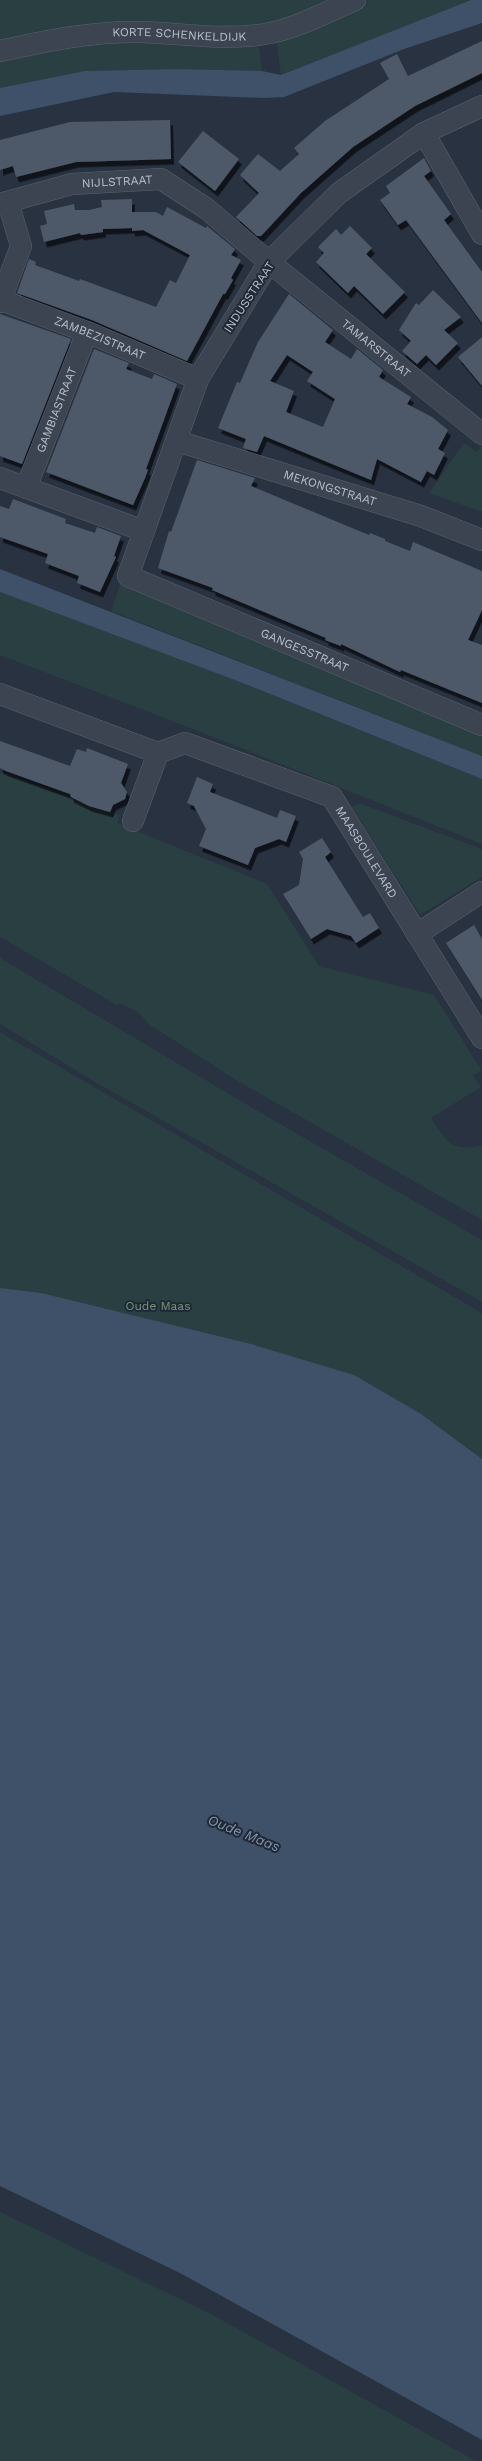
<svg xmlns="http://www.w3.org/2000/svg" width="482" height="2461" viewBox="0 0 482 2461" font-family="'Work Sans',sans-serif">
<style>
.green{fill:#2a3f42}
.water{fill:#3f5069}
.building{fill:#4e5969;fill-rule:evenodd;filter:url(#shadow)}
.lines{fill:none;stroke-linecap:round;stroke-linejoin:round}
.street-casing{stroke:#5a626e;stroke-width:22}
.street{stroke:#3c4451;stroke-width:21}
.labels{text-anchor:middle;stroke-width:4;stroke-linejoin:round;paint-order:stroke}
.street-label{font-size:12px;fill:#b9c0cb;stroke:#212936}
.park-label{font-size:12px;fill:#719a7b;stroke:#212936}
.water-label{font-size:14px;font-style:italic;fill:#8296b0;stroke:#212936}
</style>
<defs>
<filter id="shadow"><feDropShadow dx="3" dy="5.5" stdDeviation="0" flood-color="#0009"/></filter>
</defs>
<rect width="100%" height="100%" fill="#283241"/>
<g class="green">
<polygon points="0,0 341,0 266,28 0,42"/>
<polygon points="366,0 471,0 281,75 276,38"/>
<polygon points="80,40 258,41 262,71 175,69 85,71 0,88 0,56"/>
<polygon points="464,443 477,452 482,445 482,512 429,493"/>
<polygon points="121,582 128,588 482,735 482,756 111,611"/>
<polygon points="0,592 240,682 482,779 482,844 193,729 0,655"/>
<path d="M0,772L120,815L117,823L267,884L319,966L434,995L482,1071L473,1075L481,1087L431,1118C446,1141 453,1153 482,1145V1220L236,1080L147,1023C142,1013 131,1009 121,1003L117,1005L0,937Z"/>
<polygon points="359,803 482,849 482,877 420,915 352,807"/>
<polygon points="0,958 268,1117 482,1240 482,1302 95,1082 0,1024"/>
<polygon points="0,1032 482,1313 482,1600 0,1414"/>
<polygon points="0,2212 211,2314 476,2461 0,2461"/>
</g>
<g class="water">
<polygon points="471,0 482,0 482,23 404,49 284,97 265,98 114,92 0,116 0,88 85,71 175,69 262,71 281,75"/>
<polygon points="0,569 482,756 482,779 240,682 0,592"/>
<polygon points="0,1288 41,1293 251,1344 354,1375 421,1414 482,1459 482,2440 182,2274 0,2186"/>
</g>
<g class="building">
<polygon points="482,41 482,73 415,106 353,147 301,193 261,236 257,236 236,217 259,193 240,175 258,154 280,171 299,154 294,148 325,121 389,79 380,63 397,54 408,76"/>
<polygon points="170,120 171,159 76,162 16,177 13,166 0,170 0,140 70,122"/>
<polygon points="203,131 239,159 215,191 178,162"/>
<polygon points="424,158 431,171 424,176 451,214 444,220 482,272 482,323 406,220 398,225 380,200 390,193 386,186"/>
<polygon points="132,199 132,212 156,212 163,216 167,207 206,228 207,226 235,249 231,255 241,260 231,278 233,280 225,294 223,294 187,361 92,320 17,293 29,259 36,262 35,265 79,281 80,279 156,307 170,280 176,283 190,255 143,230 132,231 132,228 103,229 103,232 81,235 80,233 44,242 40,226 47,224 44,211 74,204 75,210 89,210 102,207 101,200"/>
<polygon points="350,226 372,248 366,254 405,292 383,314 354,286 348,293 316,262 324,253 318,247 336,229 341,235"/>
<polygon points="433,290 461,317 444,330 458,343 436,365 426,355 417,364 402,351 411,341 399,330 416,303 419,305"/>
<path d="M289,294L333,330L325,342L351,359L357,349L383,370L379,377L411,397L407,404L432,417L448,430L438,449L445,453L434,475L427,471L421,482L377,459L371,480L264,436L257,452L243,448L246,439L218,428L237,382L240,383L258,342ZM287,355L313,372L307,381L335,399L323,427L286,412L294,391L270,381Z"/>
<polygon points="0,314 71,339 22,464 0,456"/>
<polygon points="482,337 482,386 458,357"/>
<polygon points="94,349 129,363 126,369 152,379 154,374 177,384 146,469 148,470 145,478 133,505 46,472"/>
<polygon points="197,460 255,478 251,486 369,535 370,533 385,539 385,541 410,551 413,542 482,571 482,610 468,640 482,645 482,703 401,670 400,672 341,644 341,646 325,640 326,638 212,590 213,588 158,568 169,531 171,532"/>
<polygon points="13,499 66,519 65,523 95,533 97,527 121,536 114,556 116,557 100,592 77,583 79,576 45,563 48,554 0,537 0,506 9,509"/>
<polygon points="0,741 70,766 77,749 86,752 87,748 128,764 121,783 127,792 125,799 113,805 110,812 89,806 71,797 70,794 6,771 0,768"/>
<polygon points="197,777 213,784 210,792 277,818 280,810 296,816 286,842 279,839 255,848 248,865 199,846 206,829 194,806 187,803"/>
<polygon points="322,838 331,852 325,857 363,917 370,913 379,928 356,943 351,936 327,929 311,939 283,894 299,885 303,859 299,852"/>
<polygon points="474,925 482,939 482,1000 446,943"/>
</g>
<g class="lines">
<g class="street-casing">
<g id="street">
<path id="s1" d="M0,51C46,41 92,31 140,32C182,33 224,41 265,34C296,29 326,12 355,0"/>
<path id="s2" d="M482,106L424,133L339,193L269,262L198,379L128,576L482,725"/>
<polyline points="424,133 482,234"/>
<path id="s3" d="M0,204L72,184L161,179L207,209L269,262L482,434"/>
<path id="s4" d="M1,300L87,332L198,379"/>
<polyline points="0,302 21,246 8,202"/>
<path id="s5" d="M177,441L421,516L482,540"/>
<polyline points="0,478 144,531"/>
<path id="s6" d="M26,488L87,332"/>
<path id="s7" d="M0,694L158,753L185,743L332,797L482,1038"/>
<polyline points="133,821 158,753"/>
<polyline points="417,934 482,892"/>
</g>
</g>
<use href="#street" class="street"/>
</g>
<g class="labels">
<g class="street-label">
<text dy="4" stroke="none"><textPath href="#s1" startOffset="181">KORTE SCHENKELDIJK</textPath></text>
<text dy="4" stroke="none"><textPath href="#s3" startOffset="120">NIJLSTRAAT</textPath></text>
<text transform="translate(249 297) rotate(-57)" y="4">INDUSSTRAAT</text>
<text dy="4" stroke="none"><textPath href="#s4" startOffset="106">ZAMBEZISTRAAT</textPath></text>
<text dy="4" stroke="none"><textPath href="#s3" startOffset="438">TAMARSTRAAT</textPath></text>
<text dy="4" stroke="none"><textPath href="#s6" startOffset="84">GAMBIASTRAAT</textPath></text>
<text dy="4" stroke="none"><textPath href="#s5" startOffset="160">MEKONGSTRAAT</textPath></text>
<text dy="4" stroke="none"><textPath href="#s2" startOffset="804">GANGESSTRAAT</textPath></text>
<text dy="4" stroke="none"><textPath href="#s7" startOffset="419">MAASBOULEVARD</textPath></text>
</g>
<g class="park-label">
<text x="158" y="1310">Oude Maas</text>
</g>
<g class="water-label">
<text transform="translate(244 1833) rotate(22)" y="5">Oude Maas</text>
</g>
</g>
</svg>
